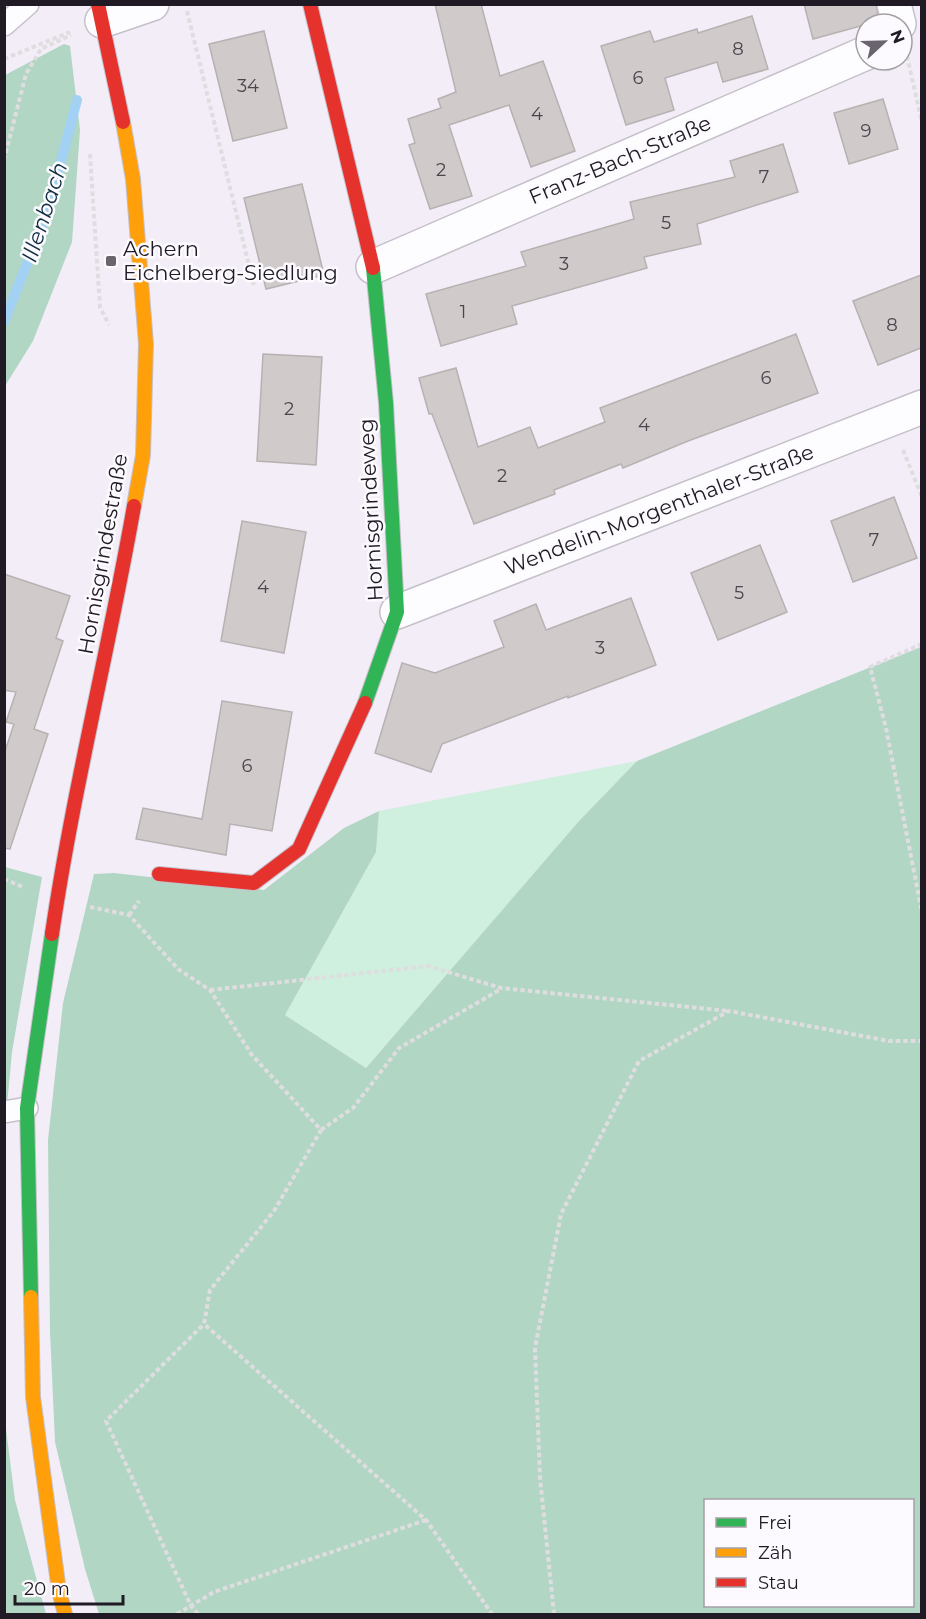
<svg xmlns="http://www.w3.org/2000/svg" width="926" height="1619" viewBox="0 0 926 1619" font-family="Montserrat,sans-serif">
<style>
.green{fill:#cfefdf}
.forest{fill:#b1d6c4;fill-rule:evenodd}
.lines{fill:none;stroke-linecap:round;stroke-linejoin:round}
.stream{stroke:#a2d1f4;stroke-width:10}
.building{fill:#d0cacb;stroke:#b7b1b2;stroke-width:1.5}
.lane-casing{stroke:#c5c0c9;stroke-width:24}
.street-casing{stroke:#c5c0c9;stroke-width:36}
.fast-casing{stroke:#c5c0c9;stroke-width:16}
.slow-casing{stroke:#c5c0c9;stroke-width:16}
.jam-casing{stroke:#c5c0c9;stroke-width:16}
.path{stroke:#dfdde0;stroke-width:4;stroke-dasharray:4.5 3;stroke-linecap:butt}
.lane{stroke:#fdfcfe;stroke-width:21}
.street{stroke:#fdfcfe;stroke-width:33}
.fast{stroke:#30b455;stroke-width:14}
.slow{stroke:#ff9f0a;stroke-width:14}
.jam{stroke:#e5322d;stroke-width:14}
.poi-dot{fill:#69646e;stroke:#fcfafe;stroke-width:2}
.labels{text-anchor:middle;stroke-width:5;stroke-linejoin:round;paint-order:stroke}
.number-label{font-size:18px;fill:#4b464d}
.street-label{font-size:21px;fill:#1f1a23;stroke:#fcfafe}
.poi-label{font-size:21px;fill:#1f1a23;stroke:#fcfafe;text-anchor:start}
.water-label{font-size:22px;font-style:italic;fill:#0f2f41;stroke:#fcfafe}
</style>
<rect width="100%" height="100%" fill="#f3edf8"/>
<polygon class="green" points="637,761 579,821 366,1068 285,1015 376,852 379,811"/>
<g class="forest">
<polygon points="64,44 70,46 80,130 72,242 33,341 5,386 5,75"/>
<path d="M921,647V1614H99L85,1569L55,1442L50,1332L48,1140L63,1003L94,874L114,873L264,890L344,828L379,811L376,852L285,1015L366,1068L579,821L637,761ZM706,1500H912V1606H706Z"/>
<polygon points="5,867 42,877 12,1052 5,1126"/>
<polygon points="4,1413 15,1500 46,1614 5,1614"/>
</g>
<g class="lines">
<polyline class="stream" points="4,322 48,210 77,100"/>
</g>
<g class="building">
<polygon points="435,4 481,4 500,76 543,61 575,151 531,167 509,105 449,125 472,196 430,209 409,145 415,143 408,119 441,108 438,99 456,92"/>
<polygon points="804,4 876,4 879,21 813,39"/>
<polygon points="752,16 768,69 723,82 717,62 665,78 674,110 626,125 601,46 650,31 654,42 697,29 698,33"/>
<polygon points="264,31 287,128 233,141 209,44"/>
<polygon points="883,99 898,149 849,164 834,113"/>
<polygon points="783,144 798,192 697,224 701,244 644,257 647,268 512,306 517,324 441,346 426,294 526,266 521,252 634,219 630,202 735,177 730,161"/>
<polygon points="302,184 324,275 266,289 244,198"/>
<polygon points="921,275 921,348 878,365 853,301"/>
<polygon points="796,334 818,393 688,441 623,468 621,464 554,490 555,494 474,524 432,414 429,414 419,378 456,368 478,447 530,427 538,448 605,422 600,408"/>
<polygon points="263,354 322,357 316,465 257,461"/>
<polygon points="894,497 917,558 853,582 831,521"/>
<polygon points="242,521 306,532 284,653 221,641"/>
<polygon points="760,545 787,612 718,640 691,573"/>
<polygon points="4,574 70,596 56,638 63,641 34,729 48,734 10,849 4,848 4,754 14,724 6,722 16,692 4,690"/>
<polygon points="631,598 656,665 568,698 568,696 442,744 431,772 375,753 402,663 435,673 504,647 494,621 536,604 546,630"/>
<polygon points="222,701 292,712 272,831 230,824 226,855 136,839 143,808 202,819"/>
</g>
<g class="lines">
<g class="lane-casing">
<g id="lane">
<polyline points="4,25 28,4"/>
<polyline points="4,1112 27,1108"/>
</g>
</g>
<g class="street-casing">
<g id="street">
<polyline points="894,4 899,24"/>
<polyline points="102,21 152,4"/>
<polyline points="373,267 866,53"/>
<polyline points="397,612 922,407"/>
</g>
</g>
<g class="fast-casing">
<g id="fast">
<polyline points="365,703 397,612 386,403 373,268"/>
<polyline points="31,1297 27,1108 52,934"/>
</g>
</g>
<g class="slow-casing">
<g id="slow">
<polyline points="123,122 133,179 146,344 143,455 134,506"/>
<polyline points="31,1297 33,1397 59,1591 65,1614"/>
</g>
</g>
<g class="jam-casing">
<g id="jam">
<polyline points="98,4 123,122"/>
<polyline points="310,4 373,268"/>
<polyline points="159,874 254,883 299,849 365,703"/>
<path d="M52,934C73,790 109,649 134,506"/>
</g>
</g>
<g class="path">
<polyline points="187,11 254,286"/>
<polyline points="907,56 922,123"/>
<polyline points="4,59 70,32"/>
<polyline points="90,154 100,307 109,325"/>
<polyline points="4,160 26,74 41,49 71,35"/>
<polyline points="903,450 922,497"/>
<polyline points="922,644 870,667 886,728 922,913"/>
<polyline points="4,879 23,887"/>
<polyline points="90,907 129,915 178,969 210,990 252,1055 321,1130 274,1211 210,1290 204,1324 426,1520 492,1614"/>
<polyline points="129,915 139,901"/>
<polyline points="210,990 428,966 501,988 728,1011"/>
<polyline points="321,1130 353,1108 399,1048 501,989"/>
<polyline points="177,1614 214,1592 426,1520"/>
<polyline points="198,1614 191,1606 106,1421 204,1324"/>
<polyline points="554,1614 540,1478 535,1348 561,1214 639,1061 729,1011 889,1041 922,1041"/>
</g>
<use href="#lane" class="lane"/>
<use href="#street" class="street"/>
<use href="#fast" class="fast"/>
<use href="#slow" class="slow"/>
<use href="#jam" class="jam"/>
</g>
<rect class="poi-dot" x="105" y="255" width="12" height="12" rx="3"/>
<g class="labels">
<g class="number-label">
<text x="738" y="55">8</text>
<text x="638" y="84">6</text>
<text x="248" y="92">34</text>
<text x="537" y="120">4</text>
<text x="866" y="137">9</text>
<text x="441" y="176">2</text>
<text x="764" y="183">7</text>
<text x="666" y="229">5</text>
<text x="564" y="270">3</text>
<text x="463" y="318">1</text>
<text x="892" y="331">8</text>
<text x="766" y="384">6</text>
<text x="289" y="415">2</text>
<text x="644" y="431">4</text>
<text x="502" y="482">2</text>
<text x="874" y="546">7</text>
<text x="263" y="593">4</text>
<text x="739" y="599">5</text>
<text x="600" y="654">3</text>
<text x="247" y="772">6</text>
</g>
<g class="street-label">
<text transform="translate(620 160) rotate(-23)" y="7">Franz-Bach-Straße</text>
<text transform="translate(371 510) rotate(-93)" y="7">Hornisgrindeweg</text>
<text transform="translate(659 510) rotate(-21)" y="7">Wendelin-Morgenthaler-Straße</text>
<text transform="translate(103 554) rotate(-80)" y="7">Hornisgrindestraße</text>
</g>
<g class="poi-label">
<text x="123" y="256">Achern<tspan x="123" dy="24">Eichelberg-Siedlung</tspan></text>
</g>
<g class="water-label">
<text transform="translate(44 212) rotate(-72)" y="8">Illenbach</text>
</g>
</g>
<rect width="926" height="1619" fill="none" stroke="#1f1a23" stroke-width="12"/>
<rect x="704" y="1499" width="210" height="108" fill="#fcfafe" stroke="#a4a0a6" stroke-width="1.5"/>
<rect x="716" y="1518" width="30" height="9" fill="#30b455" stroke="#a4a0a6" stroke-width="1.5"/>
<text x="758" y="1529" font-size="18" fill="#1f1a23">Frei</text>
<rect x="716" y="1548" width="30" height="9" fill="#ff9f0a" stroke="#a4a0a6" stroke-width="1.5"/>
<text x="758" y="1559" font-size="18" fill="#1f1a23">Zäh</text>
<rect x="716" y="1578" width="30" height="9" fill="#e5322d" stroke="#a4a0a6" stroke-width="1.5"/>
<text x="758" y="1589" font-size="18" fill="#1f1a23">Stau</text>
<g transform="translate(884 42) rotate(68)"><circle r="28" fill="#fcfafe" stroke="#a4a0a6" stroke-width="1.5"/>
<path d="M0-4.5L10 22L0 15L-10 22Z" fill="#69646e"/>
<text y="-9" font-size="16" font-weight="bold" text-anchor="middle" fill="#1f1a23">N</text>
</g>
<path d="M15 1595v9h108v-9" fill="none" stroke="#1f1a23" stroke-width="3"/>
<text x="24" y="1595" font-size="18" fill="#1f1a23" stroke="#fcfafe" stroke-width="4.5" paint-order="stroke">20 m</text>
</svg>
